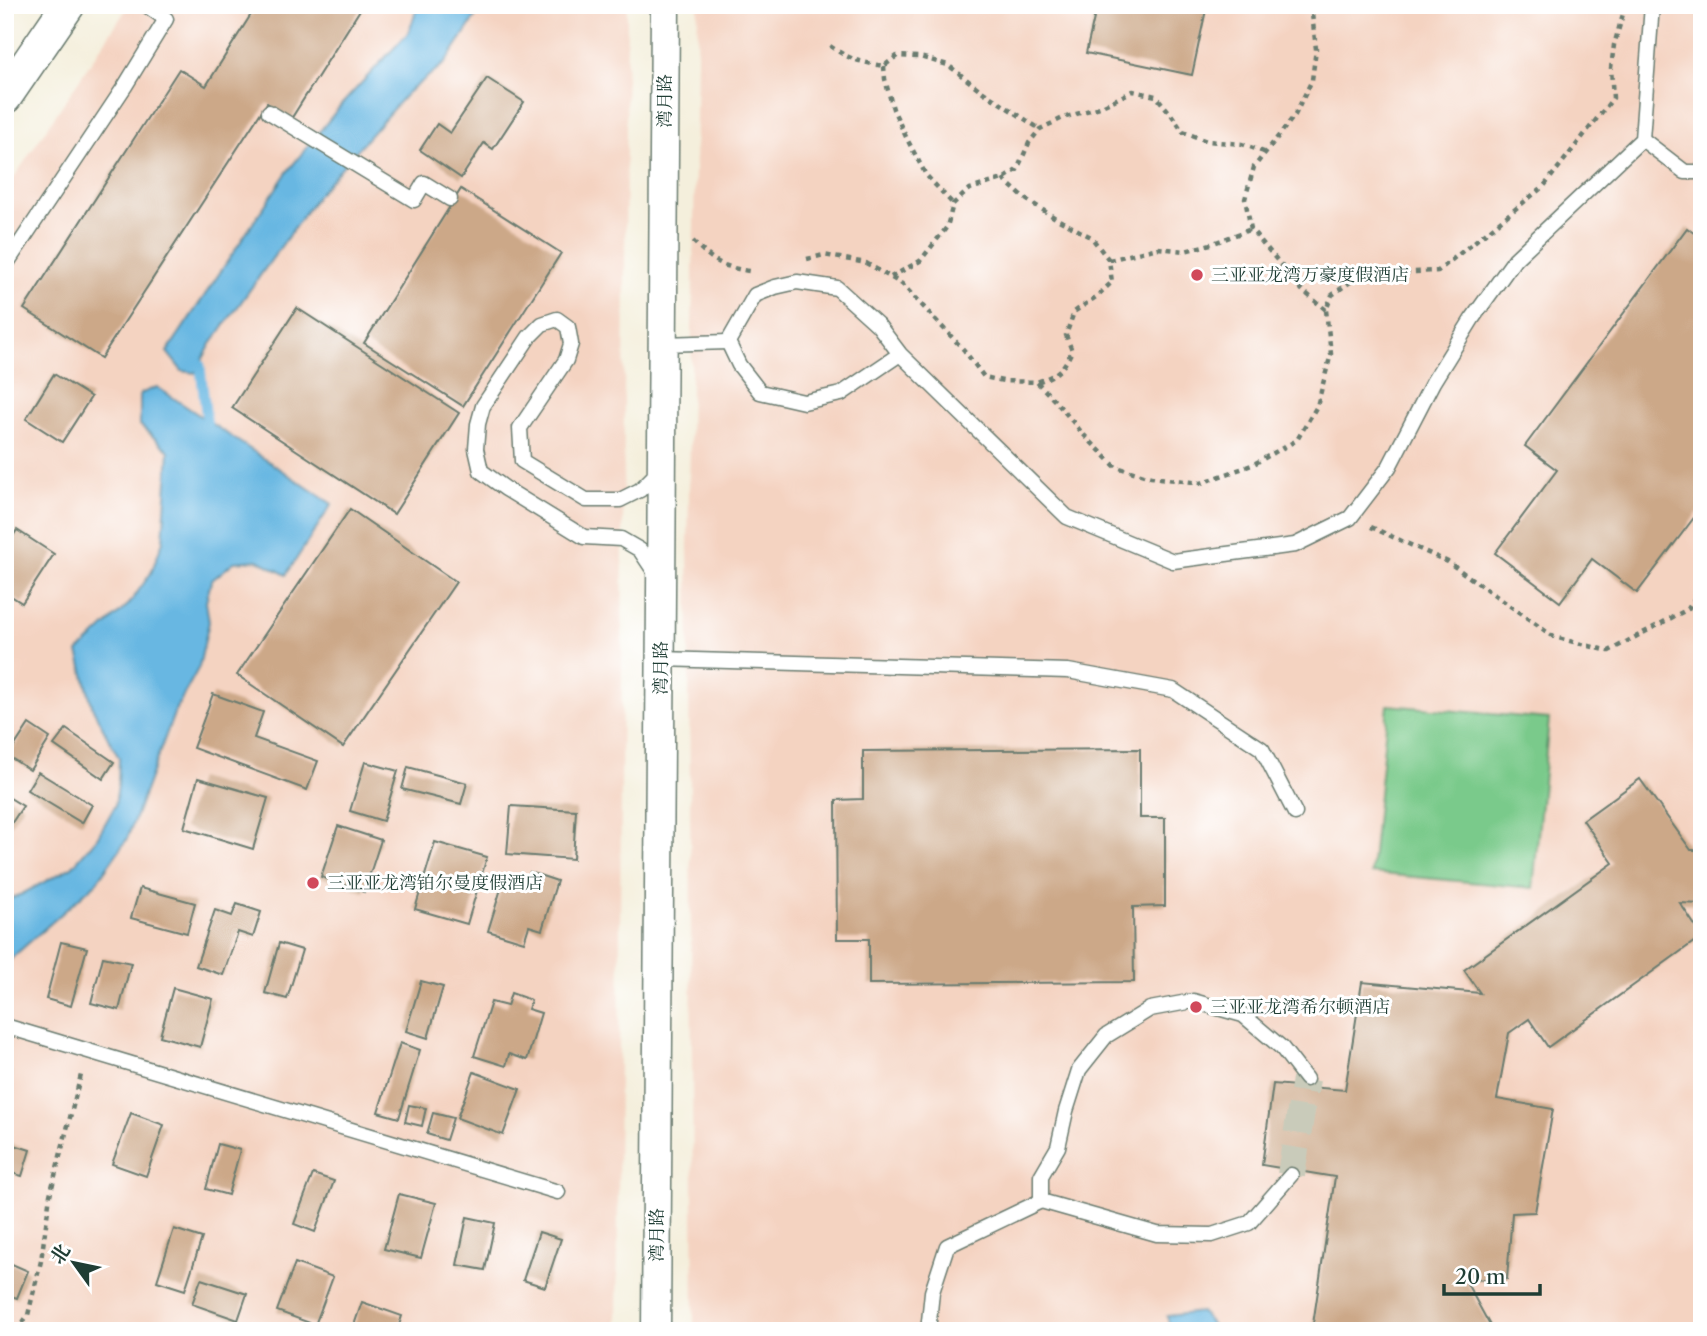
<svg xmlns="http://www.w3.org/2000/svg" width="1707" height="1336" viewBox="0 0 1707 1336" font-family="'Libre Caslon Text','Noto Serif SC',serif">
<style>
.built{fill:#f4d3c1}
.green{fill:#7aca8b;stroke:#4c8460;stroke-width:2}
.water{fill:#67b7e2;stroke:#437a8b;stroke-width:2}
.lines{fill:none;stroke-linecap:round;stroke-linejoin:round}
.stream{stroke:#67b7e2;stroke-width:10}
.building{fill:#cca888}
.minor-tunnel{stroke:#c9cbba;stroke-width:28;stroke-dasharray:28 14;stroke-linecap:butt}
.service-casing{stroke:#6a7b6f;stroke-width:17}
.minor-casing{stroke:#6a7b6f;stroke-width:31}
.tertiary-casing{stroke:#6a7b6f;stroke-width:36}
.path{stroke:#6a7b6f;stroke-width:4.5;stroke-dasharray:5 5;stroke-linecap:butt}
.service{stroke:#fff;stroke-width:14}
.minor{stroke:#fff;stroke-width:28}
.tertiary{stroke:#fff;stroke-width:33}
.poi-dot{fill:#d1495b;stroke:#fff;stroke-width:2.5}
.labels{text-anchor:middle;stroke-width:6;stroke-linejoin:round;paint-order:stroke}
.street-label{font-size:18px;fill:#1f3d34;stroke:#fff}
.poi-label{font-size:18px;fill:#1f3d34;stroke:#fff;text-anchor:start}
</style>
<rect width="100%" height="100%" fill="#fff"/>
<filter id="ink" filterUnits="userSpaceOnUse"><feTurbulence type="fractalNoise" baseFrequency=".0143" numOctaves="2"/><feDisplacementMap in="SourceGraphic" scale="14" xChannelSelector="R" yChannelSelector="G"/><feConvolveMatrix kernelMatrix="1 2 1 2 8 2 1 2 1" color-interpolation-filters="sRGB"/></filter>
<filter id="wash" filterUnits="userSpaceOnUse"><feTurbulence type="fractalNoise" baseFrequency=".00686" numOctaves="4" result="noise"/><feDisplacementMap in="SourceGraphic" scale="28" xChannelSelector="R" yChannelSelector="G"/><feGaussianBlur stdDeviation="1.57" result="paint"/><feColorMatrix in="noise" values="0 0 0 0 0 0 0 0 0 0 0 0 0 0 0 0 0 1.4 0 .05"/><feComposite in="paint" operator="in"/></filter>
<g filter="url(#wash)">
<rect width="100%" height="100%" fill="#f4efdc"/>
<g class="built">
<polygon points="129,5 627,5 617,1331 5,1331 5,191"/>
<polygon points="698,5 1702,5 1702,1331 694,1331 688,546"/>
</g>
<polygon class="green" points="1388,705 1549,719 1533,888 1371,873"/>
<g class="water">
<polygon points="418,5 478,5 478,13 445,63 406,94 320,192 211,344 195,373 182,371 167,352 287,172 341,105 409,32"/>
<polygon points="157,387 332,504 286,575 258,560 234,562 211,581 206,602 209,622 199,667 175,711 127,839 96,883 15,955 5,965 5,901 22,894 72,867 97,838 115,806 118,785 119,758 93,709 78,652 129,604 151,573 163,541 169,451 140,425 140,394"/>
<polygon points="1201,1312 1217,1331 1171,1331 1167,1316"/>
</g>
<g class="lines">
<polyline class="stream" points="200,364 208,432"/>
</g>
<g id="blocks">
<g class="building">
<polygon points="257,5 363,5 291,119 267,103 101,358 24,309 179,69 206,86"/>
<polygon points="1097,5 1207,5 1192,75 1086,53"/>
<polygon points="487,78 524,102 493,149 484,143 461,178 420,150 437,124 450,133"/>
<polygon points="461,189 561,253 463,406 364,343"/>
<polygon points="1687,228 1702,239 1702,507 1637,593 1592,559 1560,602 1495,553 1557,470 1525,446"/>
<polygon points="297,308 459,413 394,514 232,408"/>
<polygon points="54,374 91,397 62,442 26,419"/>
<polygon points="350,509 456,582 343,747 237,675"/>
<polygon points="17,530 54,554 22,603 5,592 5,548"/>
<polygon points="213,694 263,712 254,738 318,761 307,790 193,748"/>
<polygon points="29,724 50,738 30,770 8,756"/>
<polygon points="66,729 114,762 103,779 54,745"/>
<polygon points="1140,749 1140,818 1165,818 1165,906 1133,907 1134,982 869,984 869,939 837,939 836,800 863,799 863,751"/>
<polygon points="365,762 398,771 383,821 350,811"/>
<polygon points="408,767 467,783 461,804 402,789"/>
<polygon points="38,772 92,805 82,823 27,790"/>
<polygon points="198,778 268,798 253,849 184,828"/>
<polygon points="1640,779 1691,850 1702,850 1702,904 1680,903 1702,936 1548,1047 1529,1019 1509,1033 1497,1099 1553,1109 1535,1212 1512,1213 1507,1279 1465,1280 1493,1331 1312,1331 1335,1177 1262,1165 1273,1084 1345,1090 1362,982 1480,993 1464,970 1613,863 1583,820"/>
<polygon points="5,795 23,806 7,830 5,828"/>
<polygon points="511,806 576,810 573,859 507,854"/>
<polygon points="338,826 381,840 364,892 321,877"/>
<polygon points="435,842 487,857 467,924 415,909"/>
<polygon points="530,872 557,881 542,930 529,926 524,942 488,931 504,879 526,885"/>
<polygon points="140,888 195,903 187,933 131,918"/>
<polygon points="237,904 261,912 253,937 238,932 223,975 196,966 215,910 232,916"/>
<polygon points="61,942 87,948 71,1006 46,999"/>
<polygon points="279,943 302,950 287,999 265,993"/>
<polygon points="103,957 131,963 119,1010 91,1003"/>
<polygon points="421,981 443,987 428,1038 406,1031"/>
<polygon points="173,988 213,999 200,1047 160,1036"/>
<polygon points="511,993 531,1000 528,1009 541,1013 527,1060 509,1054 506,1066 474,1056 491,1002 507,1006"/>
<polygon points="400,1043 420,1050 399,1118 378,1112"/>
<polygon points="5,1069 12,1072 6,1091 5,1091"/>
<polygon points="474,1072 520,1089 503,1135 457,1118"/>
<polygon points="409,1105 426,1108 422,1126 405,1122"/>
<polygon points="131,1113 164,1125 146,1176 112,1164"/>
<polygon points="433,1113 453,1118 446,1140 427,1134"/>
<polygon points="5,1142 30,1150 22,1176 5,1171"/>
<polygon points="218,1144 240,1150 228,1195 206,1189"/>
<polygon points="313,1174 334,1181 315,1232 294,1224"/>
<polygon points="399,1194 436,1203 421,1258 384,1249"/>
<polygon points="467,1217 495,1223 485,1270 457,1265"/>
<polygon points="174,1229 202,1238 185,1290 157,1281"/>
<polygon points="539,1232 561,1239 545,1287 523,1280"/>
<polygon points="5,1261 28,1271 17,1298 5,1294"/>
<polygon points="295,1263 333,1277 315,1325 277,1311"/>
<polygon points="201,1279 247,1294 238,1320 192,1304"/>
<polygon points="362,1302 402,1316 397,1331 352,1331"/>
</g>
</g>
</g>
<g filter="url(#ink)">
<use href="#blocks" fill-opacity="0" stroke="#6a7b6f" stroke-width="2"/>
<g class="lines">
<polyline class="minor-tunnel" points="1291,1175 1306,1079"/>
<g class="service-casing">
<g id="service">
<polyline points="269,112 414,200 424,183 450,199"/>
<polyline points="1642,139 1685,172 1702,172"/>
<polyline points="5,266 125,86 166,19 146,5"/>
<polyline points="663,344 728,342"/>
<polyline points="900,354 841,394 804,402 760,392 739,365 728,342 755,295 775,287 797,282 837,288 878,325 900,354 1067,517 1173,561 1295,545 1350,518 1389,467 1433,382 1472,319 1515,259 1642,139 1652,5"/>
<polyline points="656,574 640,550 621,539 584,537 506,489 481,471 476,449 478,424 483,406 529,337 542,324 557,319 568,327 571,344 566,360 520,428 522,461 586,500 620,500 640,490 661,469"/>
<polyline points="661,659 1068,671 1173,690 1262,749 1295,813"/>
<polyline points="5,1026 558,1192"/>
<polyline points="1291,1175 1249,1223 1212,1235 1157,1234 1041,1201 1041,1176 1058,1147 1066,1111 1079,1070 1106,1036 1150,1009 1193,1001 1243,1015 1282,1048 1306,1079"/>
<polyline points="928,1331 932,1292 947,1246 1041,1201"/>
</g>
</g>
<g class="minor-casing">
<polyline id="minor" points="656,1331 665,5"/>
</g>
<g class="tertiary-casing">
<polyline id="tertiary" points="5,97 68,5"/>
</g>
<g class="path">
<polyline points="1311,5 1316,49 1312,80 1295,115 1254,167 1245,199 1251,229 1302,290 1326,310"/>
<path d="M830,46C850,60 860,62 884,66L897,56L920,57L948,65L983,92L1040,129"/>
<polyline points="884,66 885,79 893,109 907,139 926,175 953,204"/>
<path d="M1003,179L1024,198L1057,219L1091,237L1109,260L1112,282L1096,297L1074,312L1066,335L1072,351C1062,371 1058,374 1037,382"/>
<path d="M693,241C712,261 722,267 749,271"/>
<polyline points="807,259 824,255 866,263 902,284 964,350 984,377 1003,381 1037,382 1057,403 1084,435 1116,467 1151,477 1201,483 1252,465 1297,440 1317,406 1331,354 1326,310 1332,295 1353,280 1390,273 1438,271 1544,186 1613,98 1611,68 1614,45 1623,14 1618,5"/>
<polyline points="1109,260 1158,248 1185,251 1211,244 1251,229"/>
<polyline points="891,277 920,261 947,227 953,204 970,189 1003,179 1017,170 1029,143 1040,129 1063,118 1100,107 1133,91 1156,96 1171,114 1183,132 1207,141 1242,144 1264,152"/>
<polyline points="1371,527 1448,562 1554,637 1609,651 1688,609 1702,586"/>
<polyline points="17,1331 28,1315 41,1261 50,1195 82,1071"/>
</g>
<use href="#service" class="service"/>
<use href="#minor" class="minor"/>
<use href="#tertiary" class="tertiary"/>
</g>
</g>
<g class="poi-dot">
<circle cx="1197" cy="275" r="7"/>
<circle cx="313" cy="883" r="7"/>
<circle cx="1196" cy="1007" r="7"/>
</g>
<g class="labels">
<g class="street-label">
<text transform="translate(665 101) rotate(-90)" y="6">湾月路</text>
<text transform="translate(661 668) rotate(-90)" y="6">湾月路</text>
<text transform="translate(657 1235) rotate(-90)" y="6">湾月路</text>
</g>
<g class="poi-label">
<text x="1211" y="281">三亚亚龙湾万豪度假酒店</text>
<text x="327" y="889">三亚亚龙湾铂尔曼度假酒店</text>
<text x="1210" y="1013">三亚亚龙湾希尔顿酒店</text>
</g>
</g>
<rect width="1707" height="1336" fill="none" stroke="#fff" stroke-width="28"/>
<g transform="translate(74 1263) rotate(303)" stroke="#ffffff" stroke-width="5" paint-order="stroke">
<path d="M0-5L12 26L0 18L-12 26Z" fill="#1f3d34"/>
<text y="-10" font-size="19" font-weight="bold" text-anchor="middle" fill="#1f3d34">北</text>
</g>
<path d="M1444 1284v10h96v-10" fill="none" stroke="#1f3d34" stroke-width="3.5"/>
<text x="1455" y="1284" font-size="21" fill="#1f3d34" stroke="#ffffff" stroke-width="5" paint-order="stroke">20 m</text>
</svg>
